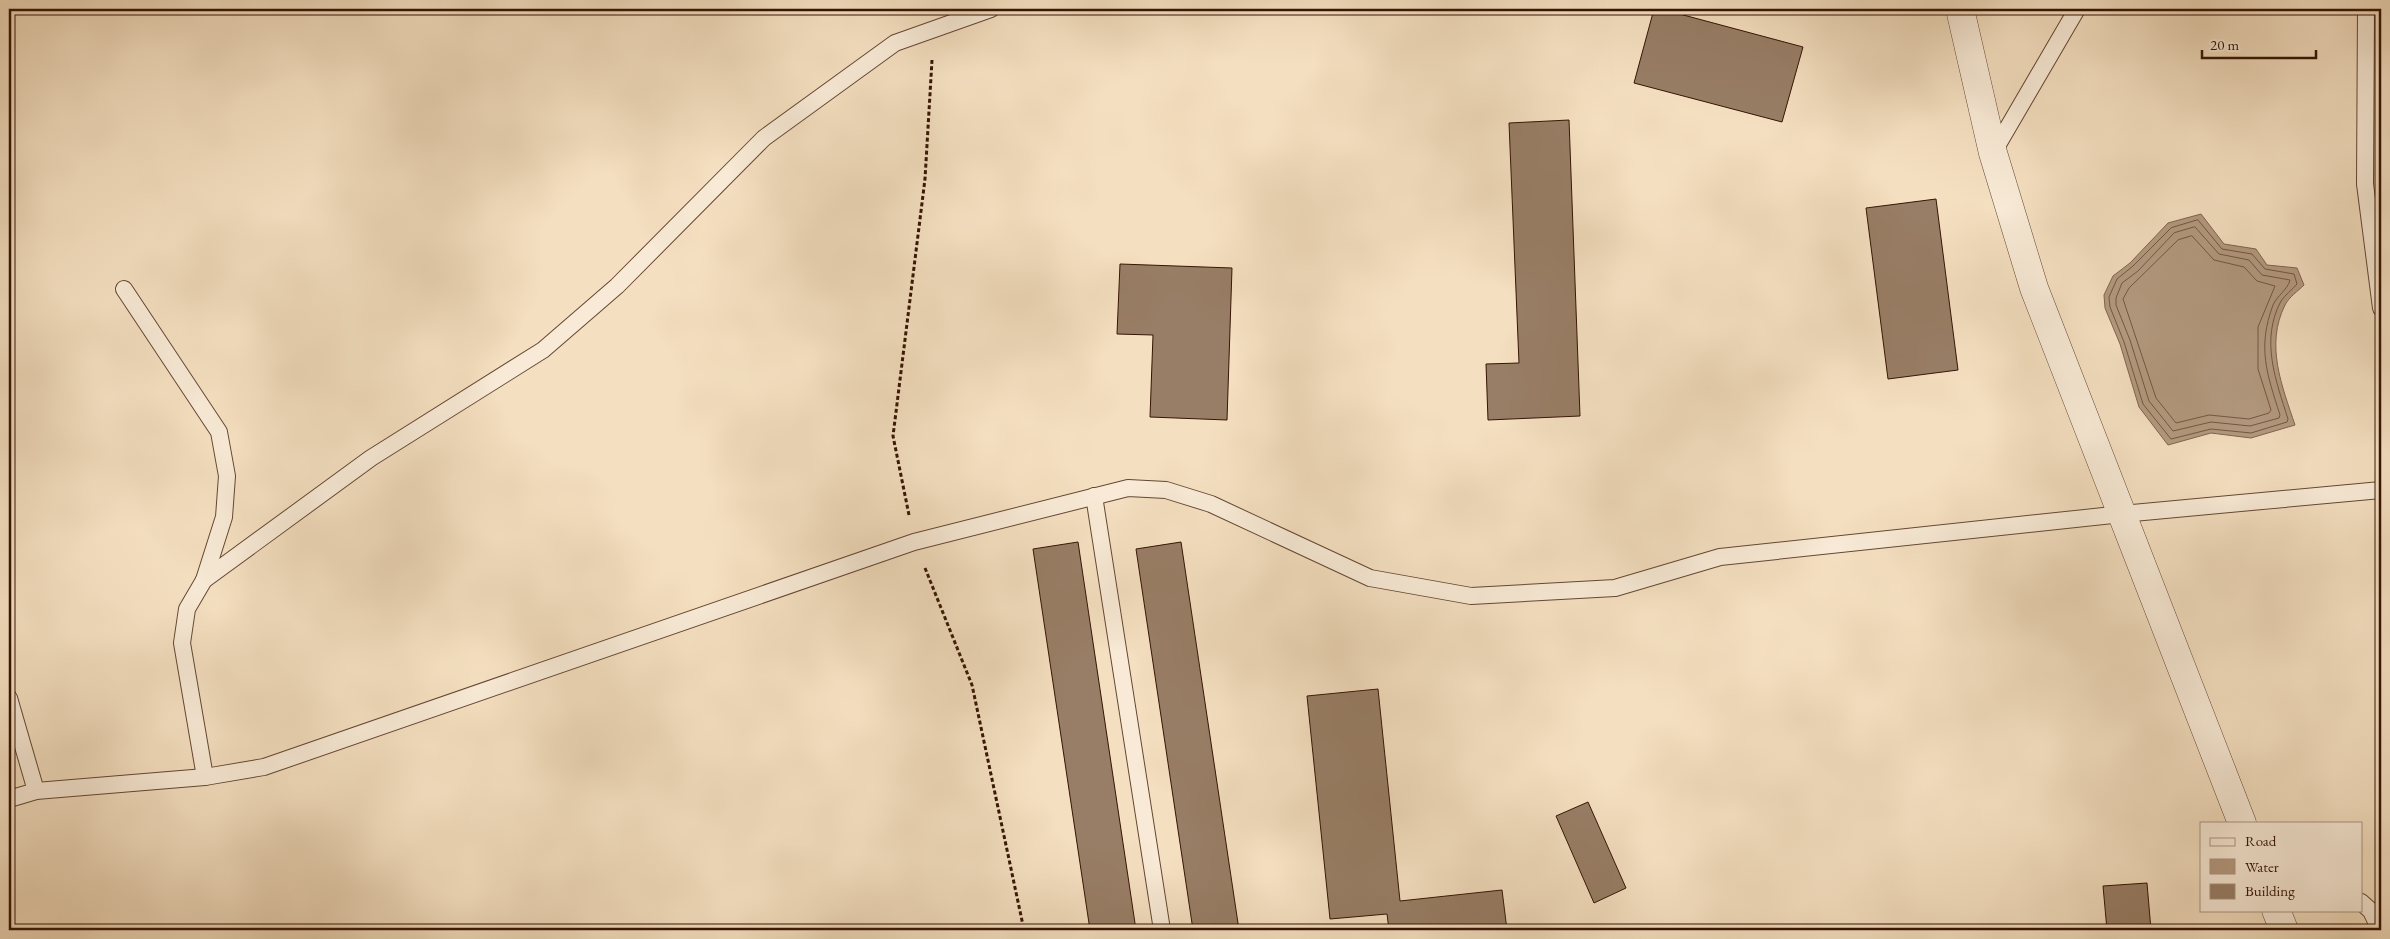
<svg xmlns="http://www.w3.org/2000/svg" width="2390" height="939" viewBox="0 0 2390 939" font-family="'EB Garamond',serif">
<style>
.water{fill:#b39a80;stroke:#81644e}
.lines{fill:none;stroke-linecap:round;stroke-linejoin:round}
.shore{stroke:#745742;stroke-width:1}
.building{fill:#987e66;stroke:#351404}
.service-casing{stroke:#654733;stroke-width:18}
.tertiary-casing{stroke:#654733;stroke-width:29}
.path{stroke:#351404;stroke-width:3;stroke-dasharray:4 2.5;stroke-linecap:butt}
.service{stroke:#f8ead6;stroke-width:16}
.tertiary{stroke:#f8ead6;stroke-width:28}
</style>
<rect width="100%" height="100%" fill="#f4dfc0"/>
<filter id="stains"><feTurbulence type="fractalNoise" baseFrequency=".004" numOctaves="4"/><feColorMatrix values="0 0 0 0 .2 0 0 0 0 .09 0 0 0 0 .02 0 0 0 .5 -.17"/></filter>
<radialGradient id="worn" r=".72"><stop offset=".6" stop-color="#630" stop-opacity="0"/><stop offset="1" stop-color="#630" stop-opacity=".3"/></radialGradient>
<path class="water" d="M2201,214L2224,244L2256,249L2267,265L2297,268L2304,285C2298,291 2289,297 2285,305C2265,345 2282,386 2295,425L2251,438L2211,433L2168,445L2139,407L2120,344L2105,308L2104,295L2113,276L2130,263L2168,223Z"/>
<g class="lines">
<g class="shore">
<path d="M2198,220L2222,249L2252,254L2265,269L2294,274L2297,284C2292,290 2285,295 2281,301C2260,340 2276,381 2288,419L2287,422L2251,433L2211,429L2171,439L2143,404L2124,342L2110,307L2109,297L2117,279L2133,266L2171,228Z"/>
<path d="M2195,227L2219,254L2249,260L2262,275L2290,280C2288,289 2277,296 2273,305C2257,348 2267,374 2280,415L2279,418L2250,426L2211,422L2173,431L2149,401L2130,340L2116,305V298L2122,283L2138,271L2174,233Z"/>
<polygon points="2192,236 2214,260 2244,267 2257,281 2275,286 2258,327 2258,369 2271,410 2269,413 2249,419 2209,415 2176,423 2156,398 2123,299 2129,288 2178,240"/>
</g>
</g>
<g class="building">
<polygon points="1654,9 1661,9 1803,47 1782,122 1634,83"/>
<polygon points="1569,120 1580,416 1488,420 1486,364 1519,363 1509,123"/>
<polygon points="1936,199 1958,370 1888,379 1866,208"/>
<polygon points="1120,264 1232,268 1227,420 1150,417 1153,335 1117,334"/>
<polygon points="1078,542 1136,930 1090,930 1033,549"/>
<polygon points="1181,542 1239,930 1193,930 1136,549"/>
<polygon points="1378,689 1400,901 1502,890 1507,930 1389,930 1387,914 1330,919 1307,696"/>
<polygon points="1588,802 1626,888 1594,903 1556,816"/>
<polygon points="2147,883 2151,930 2107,930 2103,886"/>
</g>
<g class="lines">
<g class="service-casing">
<g id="service">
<polyline points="2366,9 2365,184 2381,308"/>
<polyline points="1993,153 2077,9"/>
<polyline points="124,289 219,432 227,476 224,517 204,580"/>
<polyline points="1094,496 1162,930"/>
<polyline points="9,698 36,791 9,799"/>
<polyline points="205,777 182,643 187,609 204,580 371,458 543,350 617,286 764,138 895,43 991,9"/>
<polyline points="36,791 205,777 264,767 914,542 1128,488 1166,490 1211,504 1370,578 1471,596 1615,588 1720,557 2122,514 2381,490"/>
<polyline points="2361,902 2371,911 2380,930"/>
</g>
</g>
<g class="tertiary-casing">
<g id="tertiary">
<polyline points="1960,9 1993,153 2034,288 2242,823"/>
<polyline points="2276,910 2284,930"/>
</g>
</g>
<g class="path">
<polyline points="909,515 893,436 925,179 932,60"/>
<polyline points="925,568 972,685 1024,930"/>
</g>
<use href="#service" class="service"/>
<use href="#tertiary" class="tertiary"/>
</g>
<rect width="2390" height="939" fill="none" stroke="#f4dfc0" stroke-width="30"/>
<rect x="10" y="10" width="2370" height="919" fill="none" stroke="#351404" stroke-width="2.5"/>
<rect x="15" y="15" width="2360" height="909" fill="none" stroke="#351404"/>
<rect x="2200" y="822" width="162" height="90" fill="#f8ead6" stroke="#aa9482"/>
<rect x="2210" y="838" width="25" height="8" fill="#f8ead6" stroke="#aa9482"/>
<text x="2245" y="846" font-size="15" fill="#351404">Road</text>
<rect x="2210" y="859" width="25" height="15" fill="#b39a80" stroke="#aa9482"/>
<text x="2245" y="872" font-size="15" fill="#351404">Water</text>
<rect x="2210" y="884" width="25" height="15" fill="#987e66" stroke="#aa9482"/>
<text x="2245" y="896" font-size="15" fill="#351404">Building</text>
<path d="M2202 50v8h114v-8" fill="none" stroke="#351404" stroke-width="2.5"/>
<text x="2210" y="50" font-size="15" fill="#351404" stroke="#f8ead6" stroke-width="4" paint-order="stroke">20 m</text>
<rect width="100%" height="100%" filter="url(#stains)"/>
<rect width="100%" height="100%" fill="url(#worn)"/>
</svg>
